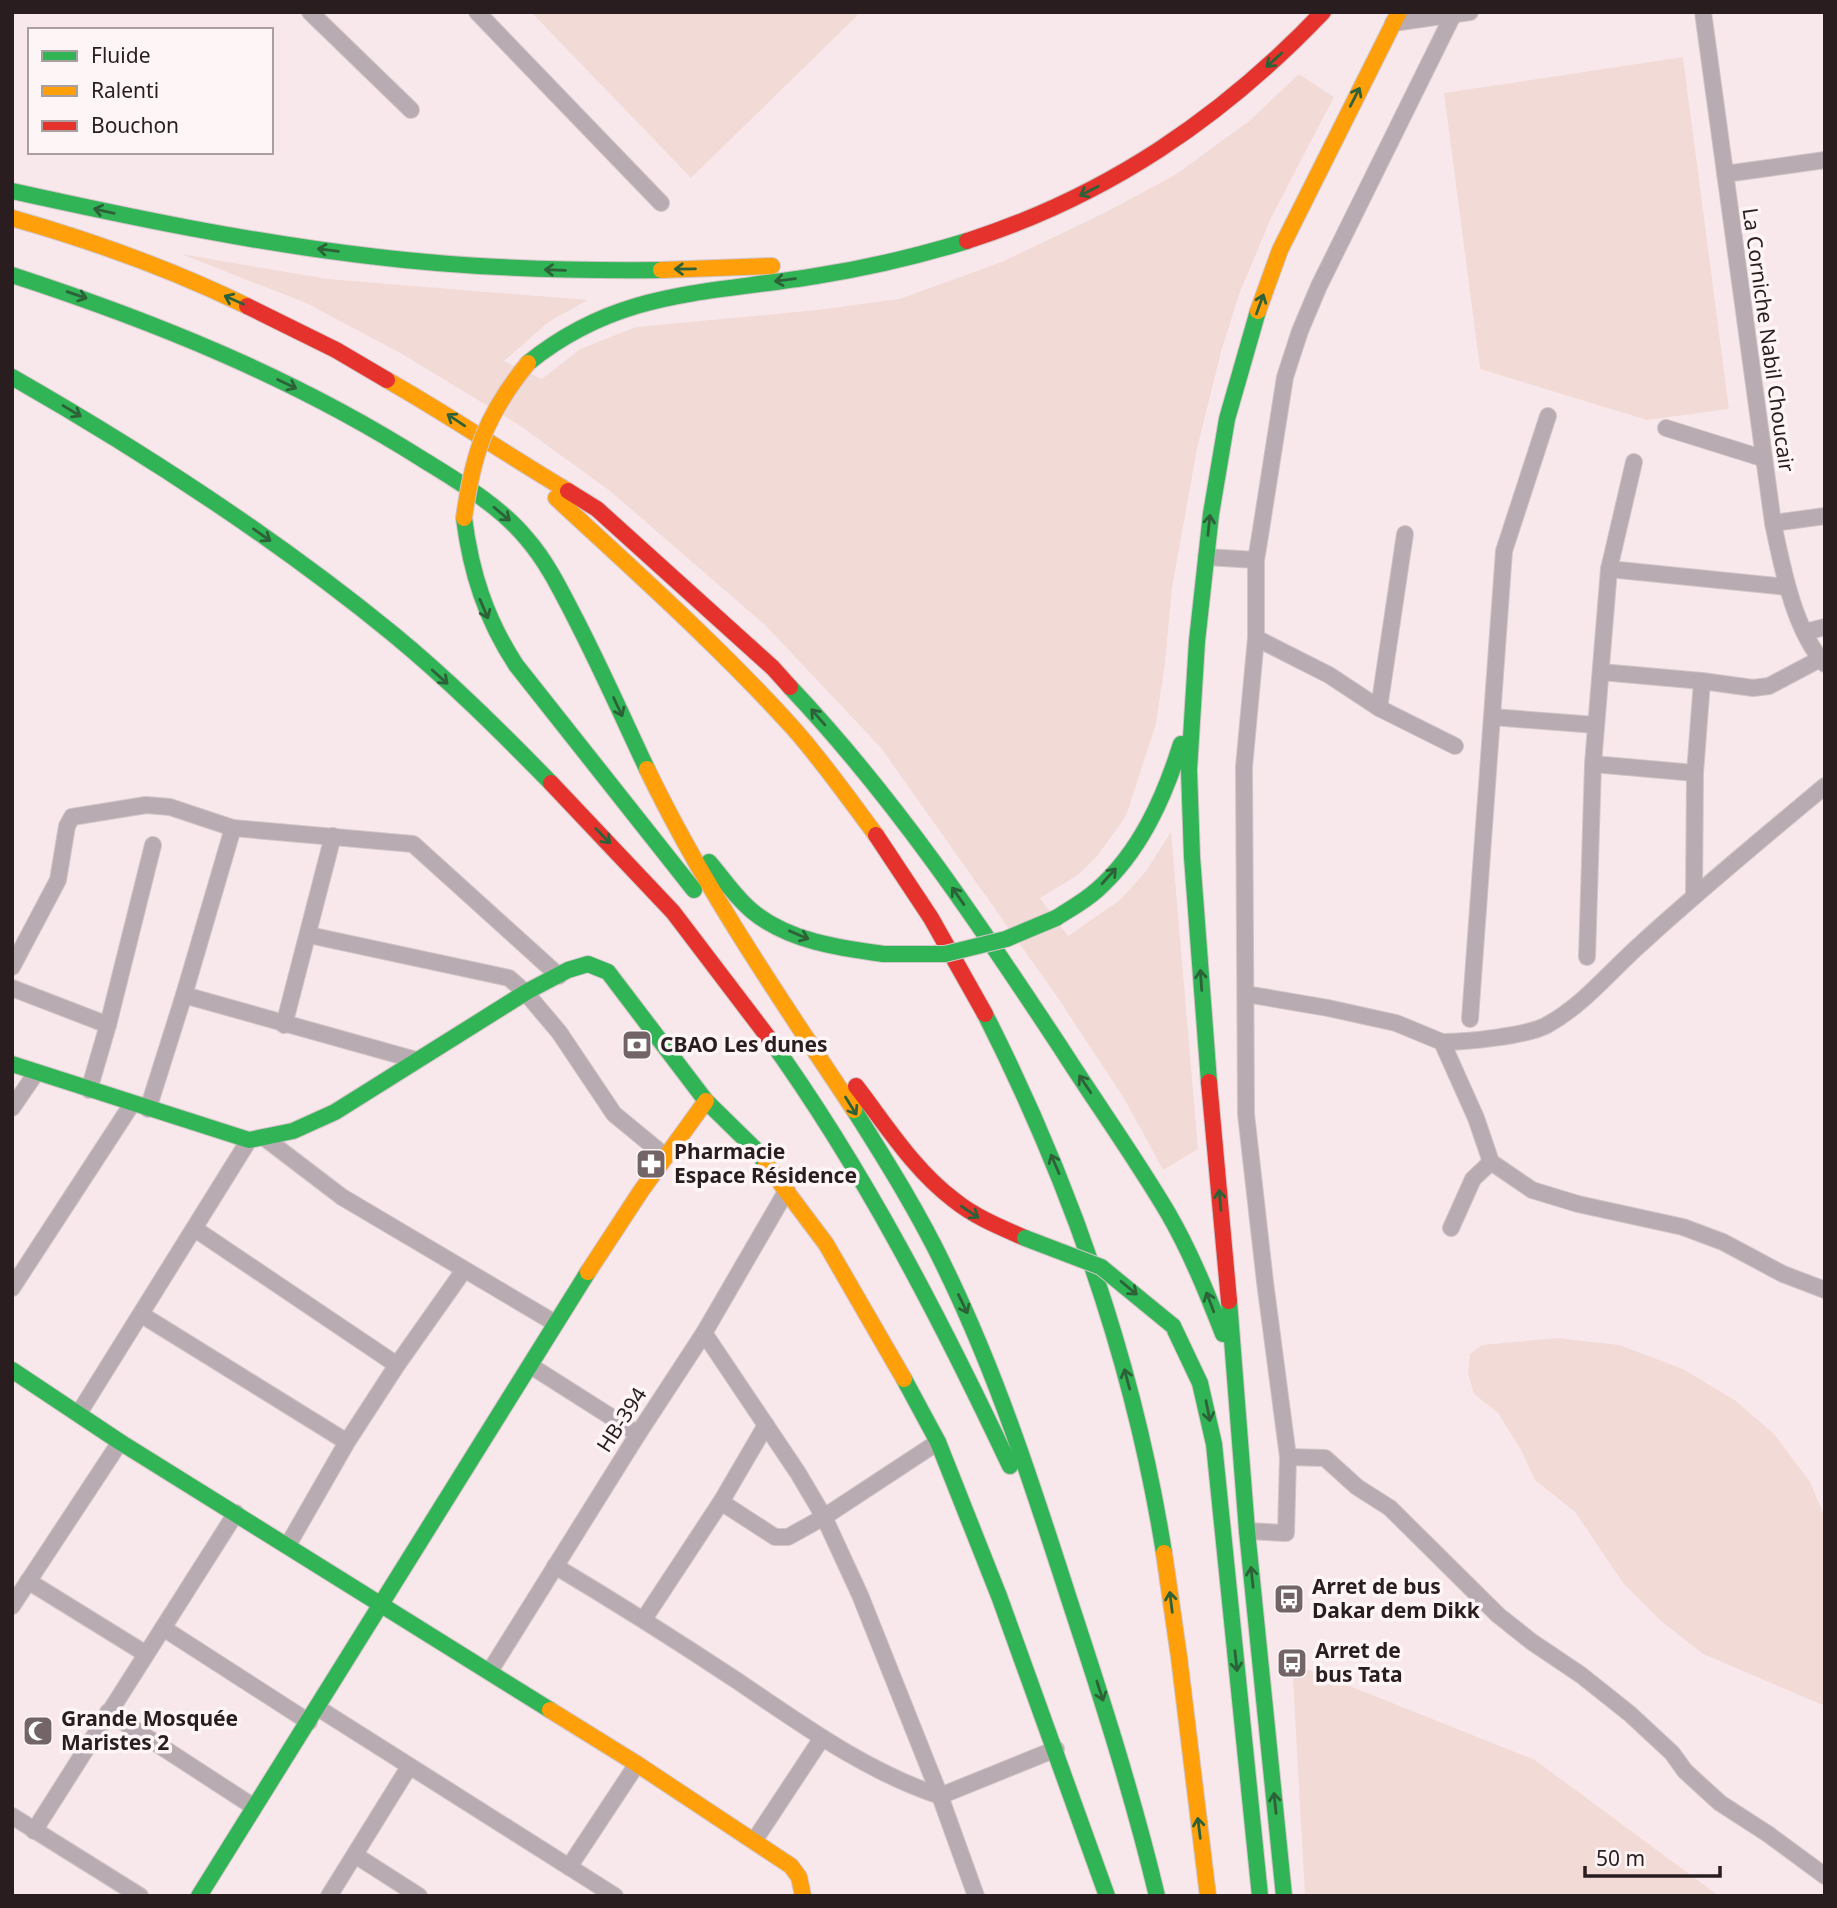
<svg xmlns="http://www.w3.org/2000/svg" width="1837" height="1908" viewBox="0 0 1837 1908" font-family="'Noto Sans',sans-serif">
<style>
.green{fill:#f2dbd7}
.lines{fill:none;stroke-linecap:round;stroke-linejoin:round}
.street-casing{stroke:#d2c5c7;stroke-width:18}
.fast-casing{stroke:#d2c5c7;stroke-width:18}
.slow-casing{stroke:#d2c5c7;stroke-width:18}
.jam-casing{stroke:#d2c5c7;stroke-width:18}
.street{stroke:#b8abb1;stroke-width:16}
.fast{stroke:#30b455;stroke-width:16}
.slow{stroke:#ff9f0a;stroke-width:16}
.jam{stroke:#e5322d;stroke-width:16}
.fast-bridge-casing{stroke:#d2c5c7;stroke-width:18;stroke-linecap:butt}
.slow-bridge-casing{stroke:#d2c5c7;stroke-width:18;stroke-linecap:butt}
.fast-bridge{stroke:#30b455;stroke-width:16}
.slow-bridge{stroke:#ff9f0a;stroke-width:16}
.oneway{stroke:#2d6138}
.labels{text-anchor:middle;stroke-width:7;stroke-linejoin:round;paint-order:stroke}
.street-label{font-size:21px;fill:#2a1d20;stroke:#fdf5f6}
.poi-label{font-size:21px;font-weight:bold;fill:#2a1d20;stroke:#fdf5f6;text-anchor:start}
</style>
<rect width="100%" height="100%" fill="#f9e8eb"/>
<g class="green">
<polygon points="531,12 861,12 691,178"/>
<polygon points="1683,57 1729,409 1647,420 1480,369 1444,93"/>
<polygon points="1299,74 1334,97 1271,218 1240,292 1221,352 1197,449 1172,588 1165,663 1156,724 1126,816 1098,855 1078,875 1040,898 1068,936 1120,900 1146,871 1171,832 1198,1149 1163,1170 1125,1100 1058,998 881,748 766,626 610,491 519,425 402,354 306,303 181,254 328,279 588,300 550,321 504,361 542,379 580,349 636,327 817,310 899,299 1002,262 1104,213 1175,175 1249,121"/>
<polygon points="1557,1338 1619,1345 1683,1369 1736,1401 1774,1434 1810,1482 1825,1517 1825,1706 1703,1654 1661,1621 1623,1583 1575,1512 1535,1480 1521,1450 1498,1413 1474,1394 1468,1373 1470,1354 1482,1345"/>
<polygon points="1292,1663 1535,1760 1719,1896 1305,1896"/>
</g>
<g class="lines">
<g class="street-casing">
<g id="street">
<polyline points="310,12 411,110"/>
<polyline points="477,12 661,203"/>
<path d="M1703,12L1773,523C1782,566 1794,631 1825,664"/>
<polyline points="1393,23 1470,12"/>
<polyline points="1725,174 1825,160"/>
<polyline points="1666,428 1762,458"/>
<polyline points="1634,462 1609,569 1787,587"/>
<polyline points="1773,523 1825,516"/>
<polyline points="1206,557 1256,560"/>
<polyline points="1805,632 1825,627"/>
<polyline points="1256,638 1329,675 1379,708 1455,746"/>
<polyline points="1601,672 1702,681 1753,688 1769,686 1820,659"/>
<polyline points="1379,708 1405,534"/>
<polyline points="1492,717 1596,725"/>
<polyline points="1593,764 1695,773"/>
<polyline points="1694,896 1695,773 1702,681"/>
<polyline points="309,935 509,978 526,993 559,1032 614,1114 665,1156"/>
<polyline points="1587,957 1593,764 1609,569"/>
<polyline points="12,967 58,880 67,826 72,817 146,805 170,807 233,828 413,844 559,976"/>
<polyline points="12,988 108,1025"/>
<polyline points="1246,994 1328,1008 1396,1023 1442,1042 1476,1118 1491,1162 1473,1179 1451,1228"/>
<polyline points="184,995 416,1060"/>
<polyline points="1470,1019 1504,551 1548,416"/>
<polyline points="284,1025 333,836"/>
<path d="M1442,1042C1466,1042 1527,1036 1547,1025C1585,1004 1611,970 1643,942C1702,888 1764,837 1825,786"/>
<polyline points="89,1090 108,1025 153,845"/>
<polyline points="12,1108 36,1073"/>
<polyline points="148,1109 184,995 233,828"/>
<polyline points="266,1139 342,1197 555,1323"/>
<polyline points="1491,1162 1532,1190 1578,1204 1683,1227 1723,1242 1783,1274 1825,1290"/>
<polyline points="195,1229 397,1365"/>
<polyline points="12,1288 132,1104"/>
<polyline points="142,1315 347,1442"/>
<polyline points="704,1333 798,1473 824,1517 860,1595 940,1796 976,1896"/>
<polyline points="531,1366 638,1434"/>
<polyline points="79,1413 249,1140"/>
<polyline points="1288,1457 1325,1458 1357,1487 1390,1508 1498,1615 1532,1642 1581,1675 1630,1714 1672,1753 1685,1771 1720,1803 1768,1834 1825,1876"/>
<polyline points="721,1502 775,1537 788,1537 824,1517 938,1442"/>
<polyline points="1247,1531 1286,1533 1288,1457 1265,1282 1246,1114 1244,767 1256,638 1256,560 1259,542 1285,377 1300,331 1319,286 1453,15"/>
<polyline points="288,1545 347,1442 397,1365 464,1270"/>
<path d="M555,1566C617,1603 677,1641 736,1680C801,1724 865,1771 940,1796L1056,1749"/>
<polyline points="28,1581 146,1654"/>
<polyline points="12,1606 120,1442"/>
<polyline points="644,1619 721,1502 766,1425"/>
<polyline points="163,1628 309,1722"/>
<polyline points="490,1671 638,1434 704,1333 787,1190"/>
<polyline points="318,1708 615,1896"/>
<polyline points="108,1712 254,1807"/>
<polyline points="12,1816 140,1896"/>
<polyline points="34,1831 236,1513"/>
<polyline points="754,1841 822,1738"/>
<polyline points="355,1855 419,1896"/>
<polyline points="569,1867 637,1764"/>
<polyline points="329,1896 409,1767"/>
</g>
</g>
<g class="fast-casing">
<g id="fast">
<path d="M12,191C130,217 249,242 369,256C466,268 564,271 661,270"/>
<path d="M12,275C156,322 294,378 422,459C459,482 499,505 527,539C547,562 560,589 574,616C600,666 623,718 647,769"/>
<path d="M528,363C619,289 707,294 816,276C867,268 918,256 967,241"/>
<path d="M12,377C145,453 274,537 393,634C449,680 500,731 551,783"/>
<path d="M464,518C471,573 486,619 516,665L694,890"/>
<path d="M790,687C894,797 978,922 1061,1048C1096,1103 1135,1157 1168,1213C1190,1251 1207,1293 1223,1334"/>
<path d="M709,862C723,878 735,897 752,911C788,941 839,948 884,954"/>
<path d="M1056,918C1070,909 1085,901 1097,890C1140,852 1164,798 1181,744"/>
<path d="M985,1014C1071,1184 1134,1364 1164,1553"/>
<path d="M768,1037C864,1170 940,1318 1010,1466"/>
<polyline points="12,1064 249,1140 293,1131 335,1112 528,991 568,970 588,964 608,972 706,1101 755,1149 766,1164"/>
<polyline points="1209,1082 1192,857 1189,770 1197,641 1211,514 1227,419 1258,311"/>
<path d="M854,1110C887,1162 920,1215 946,1270C998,1377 1034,1490 1070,1602C1102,1699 1133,1796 1157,1896"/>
<polyline points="1229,1301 1247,1531 1284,1896"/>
<polyline points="1173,1326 1200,1383 1214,1444 1260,1896"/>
<polyline points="12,1370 120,1442 550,1710"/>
<polyline points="904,1379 938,1442 999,1596 1107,1896"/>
<polyline points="199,1896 588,1272"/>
</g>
</g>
<g class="slow-casing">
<g id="slow">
<path d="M12,218C93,241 171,269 247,306"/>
<polyline points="661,270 772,266"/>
<polyline points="1258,311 1280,250 1399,12"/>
<path d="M387,380C449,415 507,455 568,491"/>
<path d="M556,498C637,573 720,647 794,729C824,763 849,799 876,835"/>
<path d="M647,769C705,890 780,998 854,1110"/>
<polyline points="766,1164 826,1244 904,1379"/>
<polyline points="588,1272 641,1191 706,1101"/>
<polyline points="1164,1553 1179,1657 1208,1896"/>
<polyline points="550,1710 637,1764 791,1866 799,1877 803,1896"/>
</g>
</g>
<g class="jam-casing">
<g id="jam">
<path d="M967,241C1107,196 1222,118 1323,12"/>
<polyline points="247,306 336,350 387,380"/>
<polyline points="568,491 597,509 773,668 790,687"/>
<polyline points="551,783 673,912 768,1037"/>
<polyline points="876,835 931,918 985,1014"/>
<polyline points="1209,1082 1229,1301"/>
<path d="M856,1086C886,1125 914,1170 954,1200C975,1217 1000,1227 1025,1238"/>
</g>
</g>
<use href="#street" class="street"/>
<use href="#fast" class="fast"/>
<use href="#slow" class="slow"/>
<use href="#jam" class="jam"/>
<g class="fast-bridge-casing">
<g id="fast-bridge">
<polyline points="884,954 945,954 1006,939 1056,918"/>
<polyline points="1025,1238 1101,1267 1173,1326"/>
</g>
</g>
<g class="slow-bridge-casing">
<path id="slow-bridge" d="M464,518C473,452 486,415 528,363"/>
</g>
<use href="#fast-bridge" class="fast-bridge"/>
<use href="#slow-bridge" class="slow-bridge"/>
</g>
<defs><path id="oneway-shaft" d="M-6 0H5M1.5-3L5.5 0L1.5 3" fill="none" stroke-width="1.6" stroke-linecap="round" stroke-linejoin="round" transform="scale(1.75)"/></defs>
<g class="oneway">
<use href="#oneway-shaft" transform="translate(1274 60) rotate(138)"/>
<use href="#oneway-shaft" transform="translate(1355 97) rotate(-63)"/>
<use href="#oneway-shaft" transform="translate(1089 191) rotate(153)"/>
<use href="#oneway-shaft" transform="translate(104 211) rotate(-167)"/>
<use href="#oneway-shaft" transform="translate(328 250) rotate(-173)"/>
<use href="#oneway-shaft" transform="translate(685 269) rotate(179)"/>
<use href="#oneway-shaft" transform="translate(555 270) rotate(-178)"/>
<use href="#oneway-shaft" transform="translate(785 280) rotate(173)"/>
<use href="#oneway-shaft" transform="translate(77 295) rotate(19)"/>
<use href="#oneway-shaft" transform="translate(234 300) rotate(-156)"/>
<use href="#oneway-shaft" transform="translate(1260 304) rotate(-70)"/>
<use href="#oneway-shaft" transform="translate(287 384) rotate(26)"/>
<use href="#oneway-shaft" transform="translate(72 411) rotate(31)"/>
<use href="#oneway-shaft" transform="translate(456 420) rotate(-146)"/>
<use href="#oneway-shaft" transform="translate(502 514) rotate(40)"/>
<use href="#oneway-shaft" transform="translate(1209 525) rotate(-84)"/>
<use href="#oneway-shaft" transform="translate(262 535) rotate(35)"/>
<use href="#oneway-shaft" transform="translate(484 609) rotate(67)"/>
<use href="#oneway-shaft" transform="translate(440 677) rotate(42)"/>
<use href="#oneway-shaft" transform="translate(618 707) rotate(65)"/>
<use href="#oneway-shaft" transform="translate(818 717) rotate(-131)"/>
<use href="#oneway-shaft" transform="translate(603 836) rotate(46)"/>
<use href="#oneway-shaft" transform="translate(1109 876) rotate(-48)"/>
<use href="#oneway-shaft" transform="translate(958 896) rotate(-125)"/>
<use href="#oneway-shaft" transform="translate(799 935) rotate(23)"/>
<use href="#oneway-shaft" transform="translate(1201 980) rotate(-94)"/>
<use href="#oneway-shaft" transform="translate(1085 1084) rotate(-124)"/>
<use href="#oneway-shaft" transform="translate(851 1106) rotate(58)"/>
<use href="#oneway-shaft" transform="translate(1055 1164) rotate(-113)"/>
<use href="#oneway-shaft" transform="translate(1220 1200) rotate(-95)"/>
<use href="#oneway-shaft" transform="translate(970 1212) rotate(34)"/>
<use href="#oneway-shaft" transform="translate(1129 1288) rotate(40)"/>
<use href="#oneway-shaft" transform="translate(1210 1302) rotate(-111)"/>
<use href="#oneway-shaft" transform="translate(963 1304) rotate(64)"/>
<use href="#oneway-shaft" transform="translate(1127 1379) rotate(-105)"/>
<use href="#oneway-shaft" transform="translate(1208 1411) rotate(79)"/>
<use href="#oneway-shaft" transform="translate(1252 1577) rotate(-96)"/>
<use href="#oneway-shaft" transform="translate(1171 1602) rotate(-97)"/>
<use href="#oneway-shaft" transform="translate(1236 1661) rotate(84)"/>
<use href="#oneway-shaft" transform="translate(1100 1691) rotate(72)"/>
<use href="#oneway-shaft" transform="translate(1275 1803) rotate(-96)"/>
<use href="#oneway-shaft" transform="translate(1199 1828) rotate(-97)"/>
</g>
<defs>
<g id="bank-square" transform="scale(1.575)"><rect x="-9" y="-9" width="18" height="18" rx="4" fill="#726467" stroke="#fdf5f6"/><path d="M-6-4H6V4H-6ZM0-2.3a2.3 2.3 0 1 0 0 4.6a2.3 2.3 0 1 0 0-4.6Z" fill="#fff"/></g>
<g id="pharmacy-square" transform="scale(1.575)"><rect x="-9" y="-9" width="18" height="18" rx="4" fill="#726467" stroke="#fdf5f6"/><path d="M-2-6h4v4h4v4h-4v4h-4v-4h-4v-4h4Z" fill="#fff"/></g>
<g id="bus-square" transform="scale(1.575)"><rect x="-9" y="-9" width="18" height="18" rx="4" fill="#726467" stroke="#fdf5f6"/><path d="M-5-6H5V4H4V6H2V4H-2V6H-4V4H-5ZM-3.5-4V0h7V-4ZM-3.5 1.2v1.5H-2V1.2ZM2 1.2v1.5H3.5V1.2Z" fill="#fff"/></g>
<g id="mosque-square" transform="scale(1.575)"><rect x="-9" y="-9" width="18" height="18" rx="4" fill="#726467" stroke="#fdf5f6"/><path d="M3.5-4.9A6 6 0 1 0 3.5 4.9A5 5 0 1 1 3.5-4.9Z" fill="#fff"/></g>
</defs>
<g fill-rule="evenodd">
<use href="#bank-square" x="637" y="1045"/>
<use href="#pharmacy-square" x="651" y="1164"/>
<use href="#bus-square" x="1289" y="1599"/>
<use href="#bus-square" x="1292" y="1663"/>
<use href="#mosque-square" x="38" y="1731"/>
</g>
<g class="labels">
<g class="street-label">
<text transform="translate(1768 340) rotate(82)" y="7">La Corniche Nabil Choucair</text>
<text transform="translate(622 1420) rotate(-57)" y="7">HB-394</text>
</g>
<g class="poi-label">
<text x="660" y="1052">CBAO Les dunes</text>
<text x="674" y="1159">Pharmacie<tspan x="674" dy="24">Espace Résidence</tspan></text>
<text x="1312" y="1594">Arret de bus<tspan x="1312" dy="24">Dakar dem Dikk</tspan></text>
<text x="1315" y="1658">Arret de<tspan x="1315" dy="24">bus Tata</tspan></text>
<text x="61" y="1726">Grande Mosquée<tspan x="61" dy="24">Maristes 2</tspan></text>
</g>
</g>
<rect width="1837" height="1908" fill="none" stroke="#2a1d20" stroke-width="28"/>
<rect x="28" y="28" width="245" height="126" fill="#fdf5f6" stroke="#a99fa0" stroke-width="2"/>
<rect x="42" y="51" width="35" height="10" fill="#30b455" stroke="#a99fa0" stroke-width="2"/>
<text x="91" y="63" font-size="21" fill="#2a1d20">Fluide</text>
<rect x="42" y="86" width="35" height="10" fill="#ff9f0a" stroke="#a99fa0" stroke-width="2"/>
<text x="91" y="98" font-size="21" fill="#2a1d20">Ralenti</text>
<rect x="42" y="121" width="35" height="10" fill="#e5322d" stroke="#a99fa0" stroke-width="2"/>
<text x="91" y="133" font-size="21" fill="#2a1d20">Bouchon</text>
<path d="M1585 1866v10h135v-10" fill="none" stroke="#2a1d20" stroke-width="3.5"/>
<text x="1596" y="1866" font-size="21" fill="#2a1d20" stroke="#fdf5f6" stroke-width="5" paint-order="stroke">50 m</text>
</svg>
